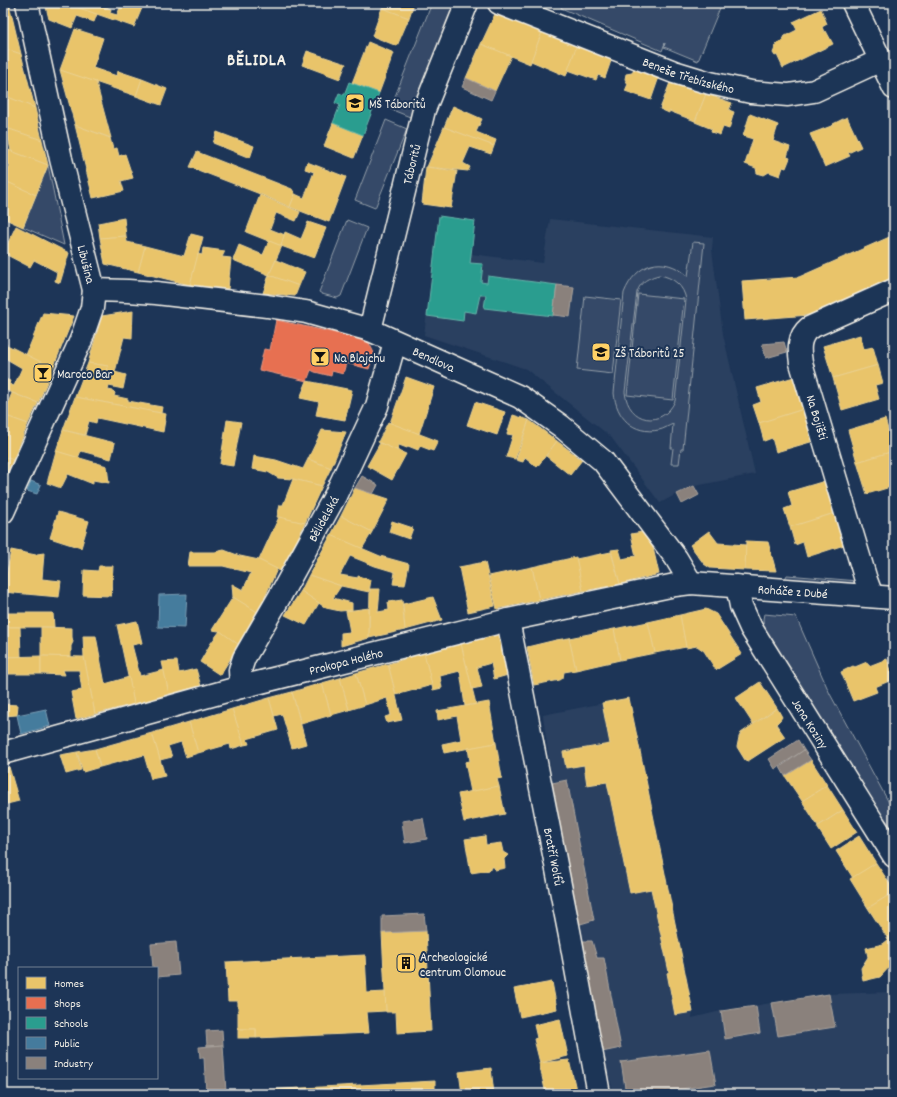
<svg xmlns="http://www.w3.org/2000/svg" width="897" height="1097" viewBox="0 0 897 1097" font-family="Dekko,sans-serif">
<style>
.built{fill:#2a4060}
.green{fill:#354a67;stroke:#949ea8;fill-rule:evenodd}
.homes{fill:#e9c46a;stroke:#ecd290}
.shops{fill:#e76f51;stroke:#eb967e}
.schools{fill:#2a9d8f;stroke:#67b6aa}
.public{fill:#457b9d;stroke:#7a9eb4}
.industry{fill:#8a817c;stroke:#aaa39c}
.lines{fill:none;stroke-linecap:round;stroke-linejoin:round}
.minor-casing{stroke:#f4f1e8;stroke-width:25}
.minor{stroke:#1d3557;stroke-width:22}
.labels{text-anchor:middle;stroke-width:4;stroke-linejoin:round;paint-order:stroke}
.street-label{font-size:13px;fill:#f4f1e8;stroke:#1d3557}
.poi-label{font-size:13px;fill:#f4f1e8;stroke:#1d3557;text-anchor:start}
.district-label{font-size:17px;font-weight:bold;letter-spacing:1px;fill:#f4f1e8;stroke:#1d3557}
</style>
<rect width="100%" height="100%" fill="#1d3557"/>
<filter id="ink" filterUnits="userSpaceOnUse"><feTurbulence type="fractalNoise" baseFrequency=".025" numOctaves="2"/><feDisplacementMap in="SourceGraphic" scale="8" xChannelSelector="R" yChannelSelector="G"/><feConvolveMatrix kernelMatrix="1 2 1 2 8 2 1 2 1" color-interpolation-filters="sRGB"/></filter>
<g filter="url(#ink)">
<g class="built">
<polygon points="439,216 475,221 471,254 543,263 550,219 713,237 712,250 723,334 755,474 690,487 660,503 611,437 526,369 424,335"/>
<polygon points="629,698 693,1012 692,1018 721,1011 829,994 894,992 894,1094 614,1094 602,1052 552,783 543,715"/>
</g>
<g class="green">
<polygon points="432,3 455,3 410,117 390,109"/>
<polygon points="563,3 722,3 698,61 664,47 665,43 662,51 561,8"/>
<polygon points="386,120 407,129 375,208 355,200"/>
<polygon points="48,165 64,245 23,227"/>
<polygon points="347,220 367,228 341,296 337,298 322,294 319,292"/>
<path d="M693,242L704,243L683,449H681L679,464H671L673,448H671L673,424C668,426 664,429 659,430C633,435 616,417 614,393L624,293C636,263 663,254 688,276ZM659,275C673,277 684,286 686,300L675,401C662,429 628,423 625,392L637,292C641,281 648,278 659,275Z"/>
<polygon points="638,294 684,299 673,400 627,395"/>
<polygon points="585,296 621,300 613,374 577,370"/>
<polygon points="787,575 858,581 855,584 776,579 785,579"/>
<polygon points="764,614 796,617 830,694 894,812 894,830 874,805 764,630 763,619"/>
</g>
<g class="homes">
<polygon points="3,3 9,4 21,54 3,48"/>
<polygon points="45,3 65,3 97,14 94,22 77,16 72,28 49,19"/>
<polygon points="65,3 95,3 111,9 110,13 117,15 122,3 128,3 142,8 134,27"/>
<polygon points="384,3 414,3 409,18 382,8"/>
<polygon points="382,8 409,18 397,46 372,36"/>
<polygon points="821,9 827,24 822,27 824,32 826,31 833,44 783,68 777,55 775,56 773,53 777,43 784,40 783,37 797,30 793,22"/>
<polygon points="495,14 542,32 530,64 481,44"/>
<polygon points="75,29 103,38 93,68 117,76 118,71 142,79 136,96 60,70"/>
<polygon points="542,32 577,45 566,76 531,61"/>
<polygon points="368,42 394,53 379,93 352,83"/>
<polygon points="481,44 511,56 495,91 466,78"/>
<polygon points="577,45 612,58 605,78 598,75 596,80 568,70"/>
<polygon points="3,48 21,54 35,108 3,95"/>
<polygon points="307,51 346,64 340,79 302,65"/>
<polygon points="634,68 650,75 650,74 659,77 651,100 625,91 628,84 625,79 626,74 632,73"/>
<polygon points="60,70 96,82 111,138 75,125"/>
<polygon points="142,79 167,89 161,105 136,96"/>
<polygon points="671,80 706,94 695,121 669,111 669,113 660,109"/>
<polygon points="706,94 732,103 729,110 734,112 729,129 723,127 720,135 711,132 712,129 695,122"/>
<polygon points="3,95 35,108 42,140 6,128 3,116"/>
<polygon points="453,106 482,119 476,132 496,140 494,146 444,127"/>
<polygon points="750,114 778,125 773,141 790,147 787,157 790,158 786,168 783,167 780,176 769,172 764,175 757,173 756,168 745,164 753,139 743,136"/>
<polygon points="847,117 861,147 848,153 850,156 825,167 810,134 834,125 833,124"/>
<polygon points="333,123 363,135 354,158 324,146"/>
<polygon points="75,125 110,138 113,149 117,148 119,156 125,154 133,178 121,181 124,191 93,198"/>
<polygon points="444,127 494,146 491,154 470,147 463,163 470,167 468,171 427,167"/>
<polygon points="6,128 42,140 48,165 11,151"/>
<polygon points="217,132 254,146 250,158 213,143"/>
<polygon points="3,148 48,165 36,195 4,181 10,165 4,163 6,159 3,158"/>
<polygon points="197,152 292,189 295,194 290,207 260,194 190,167"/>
<polygon points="307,162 346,177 329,222 290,207 295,194 304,198 314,172 305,169"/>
<polygon points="426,167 457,171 451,208 422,204"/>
<polygon points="3,180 36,195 23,227 3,218"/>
<polygon points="260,195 300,212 296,221 276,213 270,229 285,235 281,246 246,232"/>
<polygon points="124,218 126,236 100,238 98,223"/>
<polygon points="308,222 326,228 314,258 281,246 285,232 301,239"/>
<polygon points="16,226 69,253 60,283 55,281 57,272 34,260 30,267 3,253"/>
<polygon points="191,234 203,237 190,285 138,272 145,246 184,256"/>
<polygon points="894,235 894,278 809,315 745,320 742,281 799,277"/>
<polygon points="126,236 127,242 145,246 138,272 105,264 100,238"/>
<polygon points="269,241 282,246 269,275 233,260 239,245 263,255"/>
<polygon points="203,248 225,251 222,257 231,258 228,289 190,285 198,254 202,255"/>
<polygon points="276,260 305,272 299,286 269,275"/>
<polygon points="269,275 299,286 295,296 263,293"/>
<polygon points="133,311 132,338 124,337 115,372 107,370 108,366 88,363 102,316"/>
<polygon points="43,313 74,316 53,368 26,355"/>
<polygon points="860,335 864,349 873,347 878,365 833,378 823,346"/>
<polygon points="3,343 53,368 38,403 3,389 3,378 10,381 9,384 14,386 22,368 3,357"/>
<polygon points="88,363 108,366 107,370 126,375 123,389 109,386 108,390 113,391 115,393 114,396 128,399 128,401 162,407 161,413 75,397"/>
<polygon points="878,365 883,383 875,385 879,399 842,410 833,378"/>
<polygon points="406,377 434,387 419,434 390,423"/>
<polygon points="794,377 804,409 759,423 753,405 761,402 757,388"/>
<polygon points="307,381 352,390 345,420 316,415 319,402 300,398"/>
<polygon points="12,393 38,403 28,424 3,415"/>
<polygon points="75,397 166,414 163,432 97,418 96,423 89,421 85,435 63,430"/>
<polygon points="475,402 505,412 497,435 467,425"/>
<polygon points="804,409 814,441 776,452 772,438 764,441 759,423"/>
<polygon points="513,415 529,420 515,459 506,457 513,435 507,434"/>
<polygon points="6,416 28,424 13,460 3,456 3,424"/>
<polygon points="885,419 889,433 894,432 894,451 857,462 848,430"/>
<polygon points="227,420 241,422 233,466 220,464"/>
<polygon points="529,420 557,441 537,467 525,457 523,462 516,460"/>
<polygon points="388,422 438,441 433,451 420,446 418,450 408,446 407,448 399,445 397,451 378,442"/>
<polygon points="63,430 115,443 111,459 81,451 78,458 56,451"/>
<polygon points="322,430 346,432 331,468 308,459"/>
<polygon points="557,441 582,460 570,475 546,456"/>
<polygon points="380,443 406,454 392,480 367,466"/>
<polygon points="56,451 107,466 109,483 93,480 93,484 68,474 61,488 47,483"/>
<polygon points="894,451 894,486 867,494 857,462"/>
<polygon points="3,456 13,460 6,475 3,474"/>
<polygon points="254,456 276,460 303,469 308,459 331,468 322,486 293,479 278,478 268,472 252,469"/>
<polygon points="293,479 322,486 305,523 277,517 280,505 283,505"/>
<polygon points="825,481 835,513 790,527 784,509 792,506 788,492"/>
<polygon points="355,488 389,499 372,532 341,516"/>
<polygon points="58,512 89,521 81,548 50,538"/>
<polygon points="835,513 844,545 807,557 803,542 795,545 790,527"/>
<polygon points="341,516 372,532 362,549 331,535"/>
<polygon points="279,517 305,523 282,572 259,560"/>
<polygon points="392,521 413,528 409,539 389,532"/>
<polygon points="709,531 718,543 746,545 745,570 710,568 704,564 690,545"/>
<polygon points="642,532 651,539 659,574 620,584 611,550 619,549 622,559 636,556 631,534"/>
<polygon points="331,535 380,556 409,564 405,585 393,584 395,572 375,566 350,556 340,575 358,578 358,576 371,580 369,592 341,586 309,575"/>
<polygon points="746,541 768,542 776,571 745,570"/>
<polygon points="11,550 36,555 37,554 44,553 42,579 61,581 59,597 3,592 3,576 6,577"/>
<polygon points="224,550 240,556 259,560 277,569 258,613 233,597 232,584 243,590 251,573 223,566 188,566 190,552 215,552"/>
<polygon points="611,552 620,584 583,591 576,559"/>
<polygon points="576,557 583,591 539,600 532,567"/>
<polygon points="485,562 495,606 468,612 459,567"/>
<polygon points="99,566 113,566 111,596 83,595 84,570 98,571"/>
<polygon points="532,567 539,600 497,609 489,576"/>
<polygon points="309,575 341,586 333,598 352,603 352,610 340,611 326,608 301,591"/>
<polygon points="370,589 380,589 378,612 389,610 388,602 402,600 405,630 369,638"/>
<polygon points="301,591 319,603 306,625 285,615"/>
<polygon points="3,593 7,593 6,613 53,613 54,627 3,627"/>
<polygon points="233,597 259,613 239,645 219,631 212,630"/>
<polygon points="433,597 442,620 405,630 403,604"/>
<polygon points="369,608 369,638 341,646 341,633 350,632 346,611"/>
<polygon points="706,609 716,614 742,654 716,670 704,651 697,646 686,648 680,615"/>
<polygon points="680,615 686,647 655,653 648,622"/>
<polygon points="137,621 142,643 132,645 140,676 164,670 169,694 134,704 117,625"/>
<polygon points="648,622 655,653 620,660 614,629"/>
<polygon points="3,627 20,627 21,657 3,657"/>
<polygon points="41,627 72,628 72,637 73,642 71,646 71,657 41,656"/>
<polygon points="614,629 620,660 576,670 569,638"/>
<polygon points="220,631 239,645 220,675 200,662 211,643"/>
<polygon points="498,635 508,675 494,679 491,663 477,667 482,687 472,689 461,644"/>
<polygon points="83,636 96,636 105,684 129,677 134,704 95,714 84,657"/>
<polygon points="569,638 576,670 564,672 563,678 560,680 534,685 527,647 556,640"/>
<polygon points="461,644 476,704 465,706 460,671 440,676 442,688 433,690 424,653"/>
<polygon points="424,653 432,685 396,695 388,664"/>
<polygon points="41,656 41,674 3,674 3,657"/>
<polygon points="41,656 84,657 95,714 76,719 71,692 82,690 79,670 63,670 65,675 41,674"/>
<polygon points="887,659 894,679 875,687 877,692 853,701 841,672 853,666 855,667 867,662 869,666"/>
<polygon points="177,661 179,673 196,669 201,686 169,694 162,662"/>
<polygon points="388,664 402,720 387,723 385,717 391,715 387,698 365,705 356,673"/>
<polygon points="356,673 365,705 349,710 340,678"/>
<polygon points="340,678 349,710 331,715 322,683"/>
<polygon points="760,682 777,708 753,724 736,698"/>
<polygon points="322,683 331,715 301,724 292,692"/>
<polygon points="292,692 306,744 292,748 282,714 274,716 269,698"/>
<polygon points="269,698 278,730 247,739 249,744 244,745 232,709"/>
<polygon points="629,698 645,775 693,1012 675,1015 667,973 669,972 651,889 630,893 607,782 587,785 584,765 566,768 563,752 610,744 602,703"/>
<polygon points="489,702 496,743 444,753 442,744 461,740 457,716 438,720 437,711"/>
<polygon points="3,704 18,705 17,715 3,716"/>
<polygon points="777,708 782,717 780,720 776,724 785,737 748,761 745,760 737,747 739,737 741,733"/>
<polygon points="232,709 244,745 231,749 230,744 198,753 189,722"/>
<polygon points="189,722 198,753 186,757 181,742 168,746 172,757 160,760 152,733"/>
<polygon points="152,733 165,776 151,779 144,755 100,767 95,749"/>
<polygon points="496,743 502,778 497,779 499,786 471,792 465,762 470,761 468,748"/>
<polygon points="95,749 100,767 83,772 77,752"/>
<polygon points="77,752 81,770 66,774 60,755"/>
<polygon points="811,760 827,785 802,801 785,776"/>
<polygon points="9,767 19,801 3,805 3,769"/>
<polygon points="827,785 843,810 818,826 802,801"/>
<polygon points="499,786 505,814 464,822 458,794"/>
<polygon points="843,810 857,832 831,849 817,827"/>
<polygon points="485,836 486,845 501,843 503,852 508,855 504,859 505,868 495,870 494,867 490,867 490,870 471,873 465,839"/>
<polygon points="859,836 876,863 853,878 836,851"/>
<polygon points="876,863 894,890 894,892 868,908 850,879"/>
<polygon points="894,892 894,935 888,939 868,908"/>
<polygon points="426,931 431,1031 397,1033 396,1012 386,1012 382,933"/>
<polygon points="894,935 894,962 880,977 863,981 861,968 868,957 866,948 883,944"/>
<polygon points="365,955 367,993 385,992 386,1011 367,1012 369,1033 256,1038 256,1029 238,1029 238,1001 228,1001 226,962"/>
<polygon points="552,982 557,1009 520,1017 514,989"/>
<polygon points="560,1019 568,1056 540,1063 534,1039 537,1038 534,1025"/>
<rect x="238" y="1029" width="18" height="9"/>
<polygon points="569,1060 577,1094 546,1094 539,1063"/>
<polygon points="491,1068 494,1094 462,1094 459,1072"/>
<polygon points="435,1081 435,1094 265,1094 264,1090"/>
</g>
<polygon class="shops" points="276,320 344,335 369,343 374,353 369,369 346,363 343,374 332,371 331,376 315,372 311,370 307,381 259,370 264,349 270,350"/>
<g class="schools">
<polygon points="349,82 379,93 363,135 333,123 340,105 335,103 339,93 344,95"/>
<polygon points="439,216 475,221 470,263 483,264 481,282 487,283 488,276 557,285 553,316 484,308 486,295 480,295 476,313 464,311 463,321 427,316"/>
</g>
<g class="public">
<polygon points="31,481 41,485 37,494 27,491"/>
<polygon points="187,594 185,628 158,627 159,595"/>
<polygon points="46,709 50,726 21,734 17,715"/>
</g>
<g class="industry">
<polygon points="466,78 495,91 491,100 462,87"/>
<polygon points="557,285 574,287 570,317 553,315"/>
<polygon points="784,342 787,352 766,358 762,344"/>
<polygon points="362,476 378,485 373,494 355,488"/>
<polygon points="694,486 699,495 682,504 677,494"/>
<polygon points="798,740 804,750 775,769 769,759"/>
<polygon points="804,750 811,760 785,776 780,767"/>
<polygon points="567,780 594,920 577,925 552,783"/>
<polygon points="423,818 427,839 405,843 402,821"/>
<polygon points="424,914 426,931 382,933 382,916"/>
<polygon points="579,941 592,941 597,958 604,958 621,1048 602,1052"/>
<polygon points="176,942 179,975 157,977 157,968 153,968 151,944"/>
<polygon points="829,994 835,1027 778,1036 772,1003"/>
<polygon points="756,1006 760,1033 725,1039 721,1011"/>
<polygon points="222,1030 223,1045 207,1046 206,1031"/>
<polygon points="223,1045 226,1092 206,1093 204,1058 200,1058 199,1047"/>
<polygon points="710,1050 716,1085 715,1084 647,1094 626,1094 621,1062"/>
</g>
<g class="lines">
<g class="minor-casing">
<g id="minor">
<path id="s1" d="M499,3L674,72L710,83L751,92L788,95L814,91L881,60"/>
<polyline points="853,3 894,88"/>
<path id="s2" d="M94,290L128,291L156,293L267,306L306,312L370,330L520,397L561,426L603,461L676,558L691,583"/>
<path id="s3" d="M370,330L424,110L467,3"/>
<polyline points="3,512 81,340 92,308 94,290 61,159 27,3"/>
<path id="s4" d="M737,586L741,606L751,628L894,856"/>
<path d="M872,596L866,580L801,363C799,350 798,337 809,328L894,290"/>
<path id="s5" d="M508,620L570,936L599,1094"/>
<path id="s6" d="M241,687L240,670L244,658L280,596L335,496L377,406L395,342"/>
<path id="s7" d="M3,753L241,687L508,620L675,585L691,583L894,598"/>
</g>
</g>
<use href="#minor" class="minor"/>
</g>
</g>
<defs>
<g id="school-square" transform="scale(1)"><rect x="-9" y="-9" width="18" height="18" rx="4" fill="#ffd166" stroke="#1d3557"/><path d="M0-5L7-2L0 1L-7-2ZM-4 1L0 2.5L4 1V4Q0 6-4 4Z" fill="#111"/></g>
<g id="bar-square" transform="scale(1)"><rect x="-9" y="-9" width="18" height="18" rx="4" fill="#ffd166" stroke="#1d3557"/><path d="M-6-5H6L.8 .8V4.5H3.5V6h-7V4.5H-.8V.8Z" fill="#111"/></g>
<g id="building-square" transform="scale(1)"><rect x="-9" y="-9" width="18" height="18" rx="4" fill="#ffd166" stroke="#1d3557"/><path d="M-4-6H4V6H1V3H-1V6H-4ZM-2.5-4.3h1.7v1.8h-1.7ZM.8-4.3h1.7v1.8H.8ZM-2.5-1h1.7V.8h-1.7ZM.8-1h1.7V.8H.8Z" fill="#111"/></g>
</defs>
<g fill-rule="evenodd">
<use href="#school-square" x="355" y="103"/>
<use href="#school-square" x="601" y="352"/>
<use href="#bar-square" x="320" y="357"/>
<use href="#bar-square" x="43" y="373"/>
<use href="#building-square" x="406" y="963"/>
</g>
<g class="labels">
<g class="street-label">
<text dy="5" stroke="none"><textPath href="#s1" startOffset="203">Beneše Třebízského</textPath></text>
<text dy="5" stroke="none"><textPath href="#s3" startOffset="171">Táboritů</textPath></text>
<text transform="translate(87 264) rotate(76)" y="5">Libušina</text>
<text dy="5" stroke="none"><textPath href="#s2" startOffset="350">Bendlova</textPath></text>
<text transform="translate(818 417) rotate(73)" y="5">Na Bojišti</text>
<text dy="5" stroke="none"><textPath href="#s6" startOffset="190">Bělidelská</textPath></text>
<text dy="5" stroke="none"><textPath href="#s7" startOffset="811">Roháče z Dubé</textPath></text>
<text dy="5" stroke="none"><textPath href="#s7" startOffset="355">Prokopa Holého</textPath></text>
<text dy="5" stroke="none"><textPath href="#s4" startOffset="157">Jana Koziny</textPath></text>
<text dy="5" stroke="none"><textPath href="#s5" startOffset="241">Bratří Wolfů</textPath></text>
</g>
<g class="poi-label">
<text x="369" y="108">MŠ Táboritů</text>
<text x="615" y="357">ZŠ Táboritů 25</text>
<text x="334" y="362">Na Blajchu</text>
<text x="57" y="378">Maroco Bar</text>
<text x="420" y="961">Archeologické<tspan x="420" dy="15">centrum Olomouc</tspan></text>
</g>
<g class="district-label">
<text x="257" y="65">BĚLIDLA</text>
</g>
</g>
<rect width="897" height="1097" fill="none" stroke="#1d3557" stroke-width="16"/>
<rect x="8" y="8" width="881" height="1081" fill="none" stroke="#f4f1e8" stroke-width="1.5" filter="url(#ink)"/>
<rect x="18" y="967" width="140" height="112" fill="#1d3557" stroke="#738091"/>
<rect x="26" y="977" width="20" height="12" fill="#e9c46a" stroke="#738091"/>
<text x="54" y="987" font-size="12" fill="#f4f1e8">Homes</text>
<rect x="26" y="997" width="20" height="12" fill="#e76f51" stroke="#738091"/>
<text x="54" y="1007" font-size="12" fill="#f4f1e8">Shops</text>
<rect x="26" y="1017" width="20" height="12" fill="#2a9d8f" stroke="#738091"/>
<text x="54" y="1027" font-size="12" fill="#f4f1e8">Schools</text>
<rect x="26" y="1037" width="20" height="12" fill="#457b9d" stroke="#738091"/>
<text x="54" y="1047" font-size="12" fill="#f4f1e8">Public</text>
<rect x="26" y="1057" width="20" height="12" fill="#8a817c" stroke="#738091"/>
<text x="54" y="1067" font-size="12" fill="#f4f1e8">Industry</text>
</svg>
